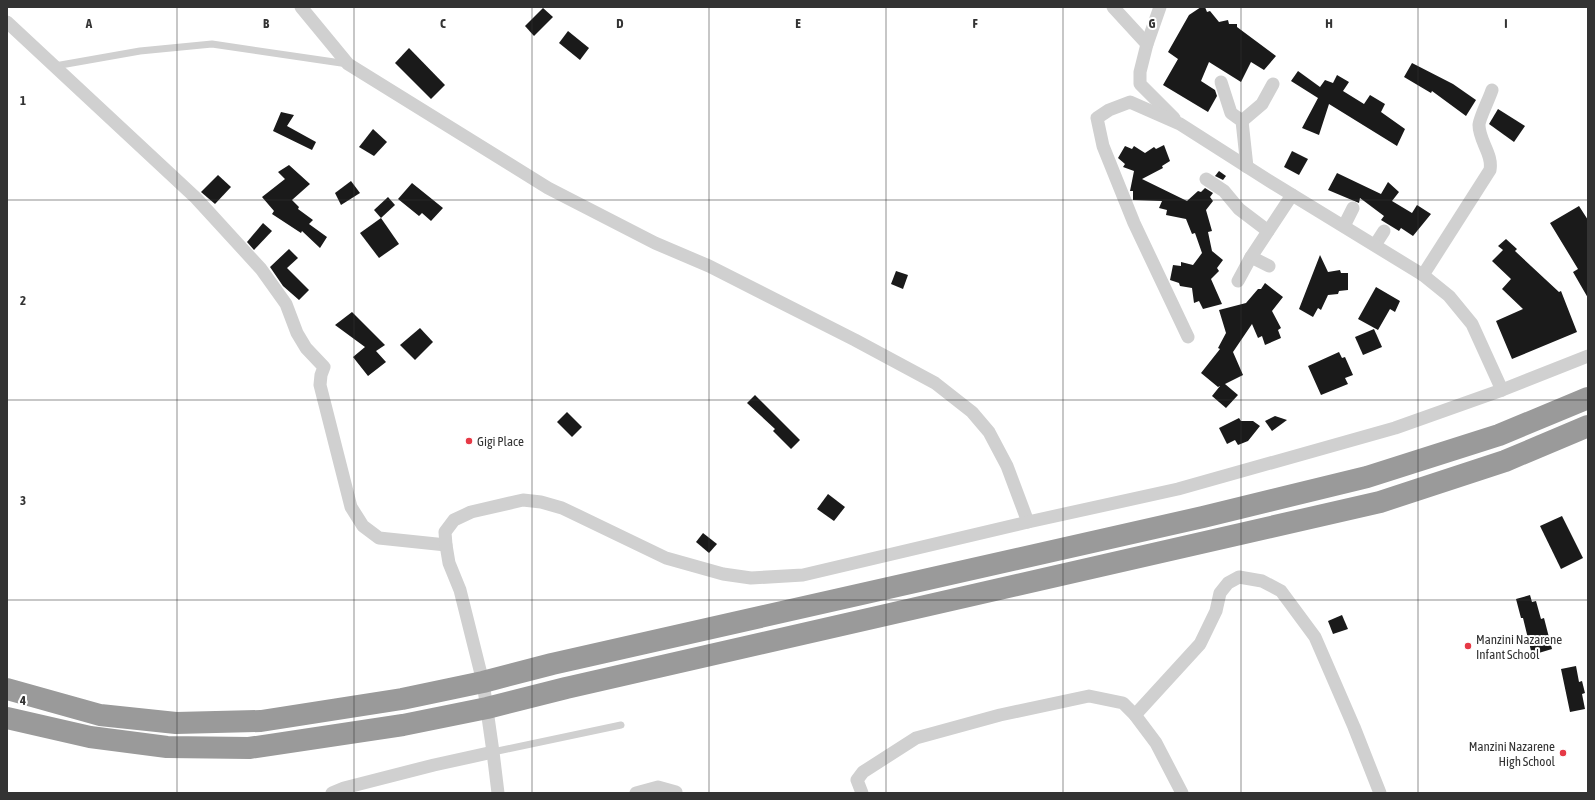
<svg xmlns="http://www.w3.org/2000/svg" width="1595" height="800" viewBox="0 0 1595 800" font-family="'Asap Condensed',sans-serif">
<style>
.building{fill:#1a1a1a}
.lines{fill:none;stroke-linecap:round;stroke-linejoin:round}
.lane{stroke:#d0d0d0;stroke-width:7}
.street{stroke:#d0d0d0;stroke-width:13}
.highway{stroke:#9a9a9a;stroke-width:22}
.grid{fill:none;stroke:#333;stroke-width:1;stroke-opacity:0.55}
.poi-dot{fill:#e63946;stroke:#fff;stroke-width:1.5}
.labels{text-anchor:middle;stroke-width:4;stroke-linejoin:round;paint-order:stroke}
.poi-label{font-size:13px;fill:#333;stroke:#fff;text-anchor:start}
.grid-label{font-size:13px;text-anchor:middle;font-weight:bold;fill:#333;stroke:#fff;stroke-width:4;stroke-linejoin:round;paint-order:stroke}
</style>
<rect width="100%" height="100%" fill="#fff"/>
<g class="building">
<polygon points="1201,7 1205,7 1207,12 1210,11 1219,22 1228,20 1229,24 1237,24 1237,27 1276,56 1264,70 1251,62 1241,82 1209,62 1201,81 1215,90 1217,96 1208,112 1163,85 1178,59 1168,52 1189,15"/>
<polygon points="543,8 553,17 534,36 525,26"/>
<polygon points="568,31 589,48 580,60 559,43"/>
<polygon points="409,48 445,85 431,99 395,63"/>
<polygon points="1412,63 1453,84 1476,100 1466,116 1432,91 1431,93 1404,77"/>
<polygon points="1298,71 1320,87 1325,80 1333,83 1337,75 1349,82 1343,91 1364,104 1370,95 1385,104 1381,112 1405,129 1397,146 1329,104 1319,135 1302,128 1318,98 1291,81"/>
<polygon points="1498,109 1525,126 1514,142 1489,124"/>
<polygon points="281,112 294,115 287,126 316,142 312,150 273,131"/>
<polygon points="373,129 387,142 374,156 359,147"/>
<polygon points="1164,145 1170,161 1162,166 1163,168 1142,179 1187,201 1198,191 1201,192 1205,188 1213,193 1210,197 1213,201 1206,210 1212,231 1208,232 1212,251 1223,260 1217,268 1219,271 1211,279 1222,304 1203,309 1199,301 1194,303 1192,288 1180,286 1179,283 1170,280 1173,265 1181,266 1181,262 1193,265 1202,253 1195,233 1192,234 1186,219 1166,215 1167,210 1159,208 1162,201 1133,200 1133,191 1130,191 1134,171 1123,167 1125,164 1118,158 1125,146 1132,149 1134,146 1145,153 1154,147 1156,149"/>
<polygon points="1292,151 1308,159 1299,175 1284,167"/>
<polygon points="289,165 310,184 292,200 299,207 298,209 313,220 309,224 327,237 320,248 302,231 301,233 272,214 274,211 262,197 285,179 278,172"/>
<polygon points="1219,171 1226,176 1223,180 1215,176"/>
<polygon points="1337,173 1381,194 1388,182 1399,192 1392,201 1412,213 1417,205 1431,214 1413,236 1401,228 1399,231 1381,220 1384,216 1360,198 1359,203 1328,190"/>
<polygon points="218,175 231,187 215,204 201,192"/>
<polygon points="351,181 360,193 341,205 335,193"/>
<polygon points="412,183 443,208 431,221 422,213 419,216 398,199"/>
<polygon points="388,197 395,205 381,218 374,210"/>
<polygon points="1579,206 1588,220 1588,298 1573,272 1578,269 1550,223"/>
<polygon points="381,218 399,244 379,258 360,233"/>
<polygon points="263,223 272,231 254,250 247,242"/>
<polygon points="1506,239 1517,249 1515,251 1559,292 1561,291 1577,332 1512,359 1496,321 1523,309 1502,289 1511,279 1492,261 1503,250 1498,246"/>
<polygon points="289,249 298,258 287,268 309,290 299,300 283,286 270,267"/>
<polygon points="1320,255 1328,272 1340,270 1341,273 1348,273 1348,290 1339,291 1338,294 1328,295 1321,310 1318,308 1313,317 1299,309"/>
<polygon points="896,271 908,275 903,289 891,284"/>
<polygon points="1265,283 1283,297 1272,311 1281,328 1278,330 1281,338 1265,345 1262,336 1258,338 1252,324 1233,352 1243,375 1225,384 1238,395 1226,408 1212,396 1220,386 1218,387 1201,373 1220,349 1218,348 1226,333 1219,310 1246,303 1258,289 1261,289"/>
<polygon points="1376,287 1400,301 1395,312 1390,309 1378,330 1358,319"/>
<polygon points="352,312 385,345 376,351 386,362 368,376 353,357 365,347 335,325"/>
<polygon points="420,328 433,342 415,360 400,345"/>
<polygon points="1374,329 1382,347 1363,355 1355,337"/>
<polygon points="1339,352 1342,358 1345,357 1353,375 1345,378 1348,384 1321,395 1308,366"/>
<polygon points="755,395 800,440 791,449 773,431 775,429 747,403"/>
<polygon points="567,412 582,427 572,437 557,422"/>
<polygon points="1275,416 1287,420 1272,431 1265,421"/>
<polygon points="1239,418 1241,421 1253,421 1260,426 1248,441 1238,445 1235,440 1227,444 1219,428"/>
<polygon points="828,494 845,507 834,521 817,509"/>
<polygon points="1562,516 1583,558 1561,569 1540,526"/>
<polygon points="703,533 717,544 709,553 696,542"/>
<polygon points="1530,595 1532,602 1536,601 1541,619 1544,618 1552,649 1532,655 1523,618 1521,618 1516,599"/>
<polygon points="1342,615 1348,629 1333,634 1328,621"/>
<polygon points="1576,666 1579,682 1582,681 1585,693 1582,694 1585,709 1570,712 1561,669"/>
</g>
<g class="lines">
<g class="lane">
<polyline points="55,66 140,51 212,44 348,64"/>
<polyline points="493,752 621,725"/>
</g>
<g class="street">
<polyline points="301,7 348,64 548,188 655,243 709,266 855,340 935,383 972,412 989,432 1007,466 1028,522"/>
<polyline points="1113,7 1147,44 1140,72 1140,84 1174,118"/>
<polyline points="7,22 196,198 261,269 286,304 297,333 306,348 324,367 321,375 320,385 351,507 363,526 379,538 446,545"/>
<polyline points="1147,44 1160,7"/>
<polyline points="1221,82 1231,113 1242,121 1247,167"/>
<polyline points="1242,121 1262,104 1273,84"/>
<polyline points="1206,179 1224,191 1239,209 1268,231"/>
<polyline points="1344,226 1353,208"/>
<polyline points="1375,245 1384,231"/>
<polyline points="1251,257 1269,266"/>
<path d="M1423,275L1490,170C1493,154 1479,141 1479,125C1479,119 1490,97 1492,90"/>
<polyline points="1238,281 1251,257 1292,195"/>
<polyline points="1188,337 1134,223 1103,146 1097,118 1109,110 1130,102 1180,124 1271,182 1423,275 1449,296 1472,324 1502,390"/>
<polyline points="1135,715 1200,644 1216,611 1220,593 1228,583 1239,577 1262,581 1281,591 1315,637 1354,727 1380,793"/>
<polyline points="332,793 344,788 434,765 493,752"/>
<polyline points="498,793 493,752 483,682 460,590 449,563 446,545 445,532 454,520 471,512 523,500 541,502 562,508 666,558 723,574 751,578 803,575 1028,522 1178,489 1395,428 1502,390 1588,356"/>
<polyline points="636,793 658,787 676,792"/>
<polyline points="862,793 857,780 863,772 916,738 1000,715 1089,696 1123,703 1135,715 1156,743 1182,793"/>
</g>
<g class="highway">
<polyline points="7,689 100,715 176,723 261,721 402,699 483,682 552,664 1203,517 1367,477 1499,435 1588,398"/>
<polyline points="7,718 90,737 167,747 249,748 403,725 487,708 566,688 1380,502 1505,461 1588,426"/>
</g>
</g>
<path class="grid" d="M177,7V793M354,7V793M532,7V793M709,7V793M886,7V793M1063,7V793M1241,7V793M1418,7V793M7,200H1588M7,400H1588M7,600H1588"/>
<g class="poi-dot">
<circle cx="469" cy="441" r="4"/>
<circle cx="1468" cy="646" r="4"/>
<circle cx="1563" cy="753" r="4"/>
</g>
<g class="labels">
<g class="poi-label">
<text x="477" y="446">Gigi Place</text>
<text x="1476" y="644">Manzini Nazarene<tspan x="1476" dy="15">Infant School</tspan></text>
<text x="1555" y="751" text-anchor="end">Manzini Nazarene<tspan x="1555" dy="15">High School</tspan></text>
</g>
</g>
<g class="grid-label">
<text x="89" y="28">A</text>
<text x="266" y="28">B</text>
<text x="443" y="28">C</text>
<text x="620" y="28">D</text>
<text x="798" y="28">E</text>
<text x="975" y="28">F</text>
<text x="1152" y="28">G</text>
<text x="1329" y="28">H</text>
<text x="1506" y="28">I</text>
<text x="23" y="105">1</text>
<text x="23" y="305">2</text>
<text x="23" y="505">3</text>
<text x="23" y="705">4</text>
</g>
<rect width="1595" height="800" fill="none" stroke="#333333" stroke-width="16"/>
</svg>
